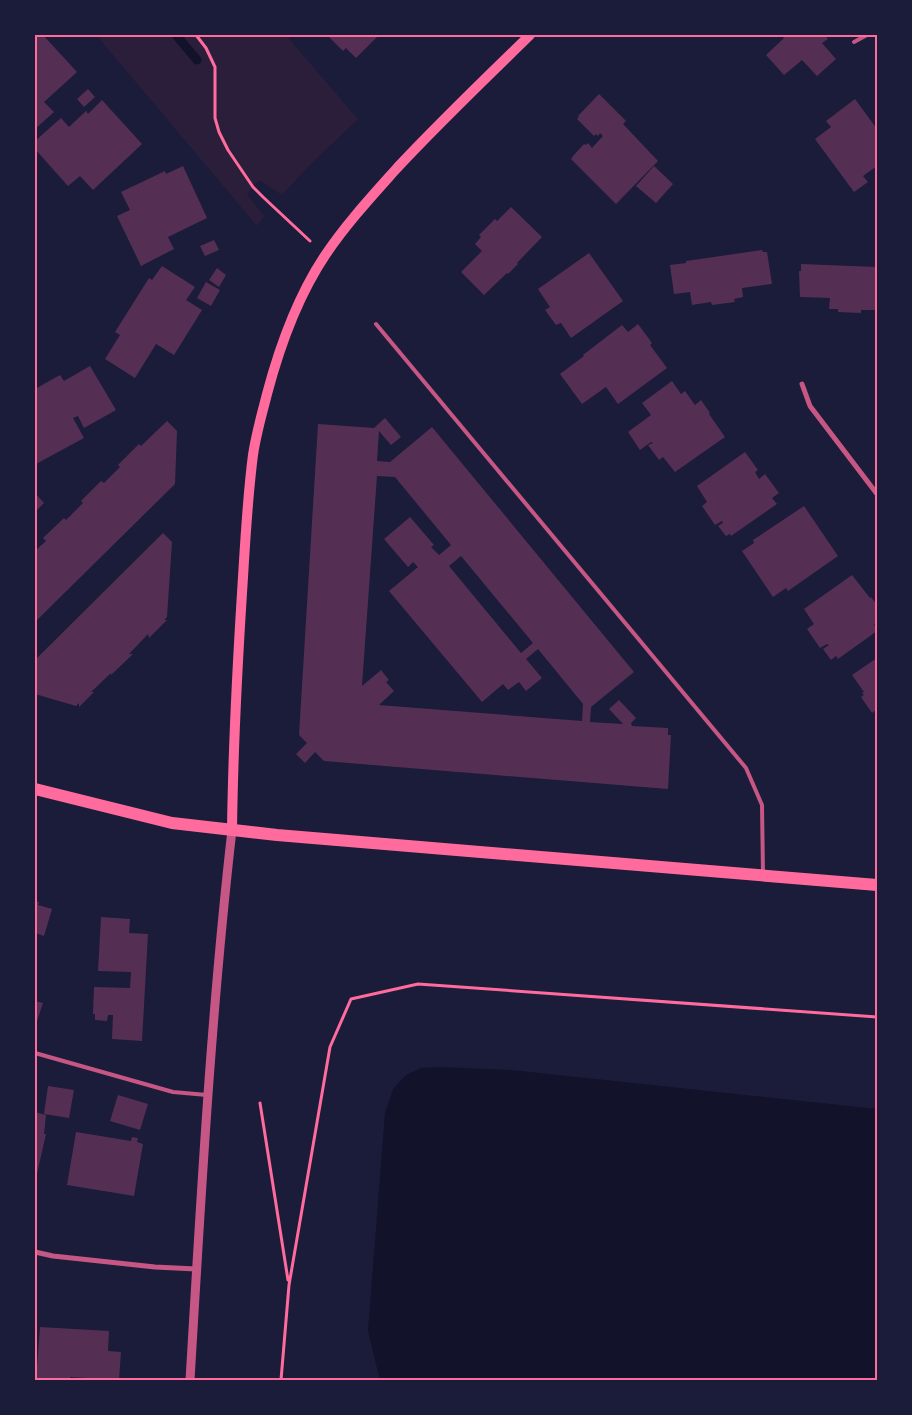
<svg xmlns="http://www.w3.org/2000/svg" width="912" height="1415" viewBox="0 0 912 1415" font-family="'DejaVu Sans',sans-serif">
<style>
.green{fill:#2a1e3b}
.water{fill:#12122b}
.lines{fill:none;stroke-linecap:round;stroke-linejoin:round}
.stream{stroke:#12122b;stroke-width:9}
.building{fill:#542f53;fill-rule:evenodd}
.path{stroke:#ff6b9d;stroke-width:3}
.service{stroke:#c65784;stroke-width:4}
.minor{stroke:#c65784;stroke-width:5}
.tertiary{stroke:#c65784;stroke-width:9}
.secondary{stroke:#ff6b9d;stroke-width:10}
.primary{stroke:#ff6b9d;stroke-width:12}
.neatline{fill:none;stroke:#ff6b9d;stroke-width:2}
</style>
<rect width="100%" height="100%" fill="#1b1b3a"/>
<polygon class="green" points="96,35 286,35 358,119 308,167 282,195 259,180 247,194 264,216 257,226"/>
<polygon class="water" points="440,1067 511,1070 877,1109 877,1380 380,1380 368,1331 385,1113 393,1089 406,1075 421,1068"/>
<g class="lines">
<polyline class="stream" points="176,35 197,60"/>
</g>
<g class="building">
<polygon points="35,35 43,35 77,72 44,102 54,112 35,129"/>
<polygon points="327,35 379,35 356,58 346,48 343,51"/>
<polygon points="781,35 824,35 828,39 822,43 836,59 817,76 802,60 784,75 766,55 784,38"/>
<polygon points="88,89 95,97 84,107 77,99"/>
<polygon points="599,94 626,121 623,124 658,161 616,204 571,159 573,156 584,144 586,145 588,143 592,148 603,136 600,133 598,136 596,134 594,136 577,119 579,117 578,116"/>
<polygon points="855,99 877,129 877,166 863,176 868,182 854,192 815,139 831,127 826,121"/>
<polygon points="102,100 142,144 93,190 80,176 68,186 35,149 35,141 61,118 69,127 86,111 88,114"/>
<polygon points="183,166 207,218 168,237 174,249 141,266 117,216 130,210 121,192 165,171 166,174"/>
<polygon points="654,166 673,184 656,203 636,186"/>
<polygon points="511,207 542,237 517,263 518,264 508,274 507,273 484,295 461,272 482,251 475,244 481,237 479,235 495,219 497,221"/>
<polygon points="214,240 219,250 205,256 200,246"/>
<polygon points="762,250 763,252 767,252 772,284 742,288 743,297 734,299 735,302 712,305 711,302 692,305 690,292 674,294 670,265 686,263 686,261"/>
<polygon points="589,253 623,301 571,338 561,323 556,325 545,310 550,307 538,289"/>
<polygon points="801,264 877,267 877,310 861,310 861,313 838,312 838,309 829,309 830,298 800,297 799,271 801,271"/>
<polygon points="162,266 195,287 186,300 202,310 174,355 156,344 135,378 105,359 120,335 115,332 149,278 152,280"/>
<polygon points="217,268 226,275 219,287 209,280"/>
<polygon points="206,282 220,290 211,306 197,298"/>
<polygon points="638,324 652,343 650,345 667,368 618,404 606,387 582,404 560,374 584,356 583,355 622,325 628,332"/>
<polygon points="90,366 116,410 84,428 78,416 73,418 84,438 36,464 35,389 60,375 64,381"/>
<polygon points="672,381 681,394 685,391 695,405 701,400 710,413 709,414 725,437 675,472 663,457 659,460 648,445 653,443 651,442 640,450 628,432 651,415 642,403"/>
<path d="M385,418L401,437L391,445L379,431L377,461L390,462L432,427L634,672L591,707L590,722L623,724L609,709L619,700L636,718L631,723L632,726L668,728V735H671L668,789L324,761L315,752L305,763L296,754L307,743L299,735L318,424L374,428ZM377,476L395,477L451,545L439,555L431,547L434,545L410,517L384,539L408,567L413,562L418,567L389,591L482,702L503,684L508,690L519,682L526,691L542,678L526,659L538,649L583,704L582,721L379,705L394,691L386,682L389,680L381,670L362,686ZM461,556L533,643L521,653L449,566Z"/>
<polygon points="167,421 177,431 175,484 35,622 35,551 46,541 43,538 64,518 66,520 83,503 81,501 101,481 104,483 120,467 118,465 139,444 141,446"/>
<polygon points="745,452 758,470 755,472 759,479 765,474 779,493 772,498 777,504 731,536 730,534 726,536 718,526 723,523 722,521 715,525 702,506 707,502 697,486"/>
<polygon points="35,493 44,503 35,512"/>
<polygon points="804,506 838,556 788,591 786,588 773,597 742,551 754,543 753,540"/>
<polygon points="163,533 172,542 167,617 164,620 167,620 149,638 148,634 129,654 133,654 111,675 111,673 91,692 94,692 79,707 79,703 76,706 35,694 35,660"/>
<polygon points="852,575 870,598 871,597 877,605 877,622 874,624 877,631 838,659 836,656 831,660 823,649 829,645 827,644 820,648 807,629 814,624 804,609"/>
<polygon points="877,658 877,709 872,713 861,697 864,695 862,693 864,692 852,675"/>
<polygon points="35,901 39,902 38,905 52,909 44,936 35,933"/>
<polygon points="101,917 130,919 129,933 148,934 142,1041 112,1039 113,1015 108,1015 107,1021 95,1020 95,1014 93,1014 94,987 130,988 131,972 98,971"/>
<polygon points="35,1001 43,1003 35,1027"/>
<polygon points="48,1086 74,1090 69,1118 44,1114"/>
<polygon points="118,1095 148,1104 140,1130 110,1121"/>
<polygon points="35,1112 46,1115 44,1134 46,1134 36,1178"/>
<polygon points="76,1132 131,1141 132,1137 138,1138 137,1142 143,1144 134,1196 67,1185"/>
<polygon points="40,1327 109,1331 108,1351 121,1352 119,1380 70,1377 70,1380 36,1380"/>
</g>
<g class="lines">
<g class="path">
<polyline points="196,35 206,48 215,67 215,118 219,132 228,150 253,187 263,197 310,241"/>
<polyline points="260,1103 288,1280"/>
<polyline points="281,1380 289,1285 330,1047 351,999 418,984 877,1017"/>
</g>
<g class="service">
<polyline points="854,42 867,35"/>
<polyline points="376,324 746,768 762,805 763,874"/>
<polyline points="35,1053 173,1092 207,1095"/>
</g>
<g class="minor">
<polyline points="802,384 810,406 877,494"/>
<polyline points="35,1252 53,1256 155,1267 196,1269"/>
</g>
<path class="tertiary" d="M190,1380C201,1197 211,1013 232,830"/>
<path class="secondary" d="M232,830C233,751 237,672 242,593C245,547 247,501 253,455C256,434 262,414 267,394C280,345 297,297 326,254C347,223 372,196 397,168C440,122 485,79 530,35"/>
<polyline class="primary" points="35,789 172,823 277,835 877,885"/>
</g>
<rect width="912" height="1415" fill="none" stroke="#1b1b3a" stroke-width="72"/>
<rect x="36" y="36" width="840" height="1343" class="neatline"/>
</svg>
